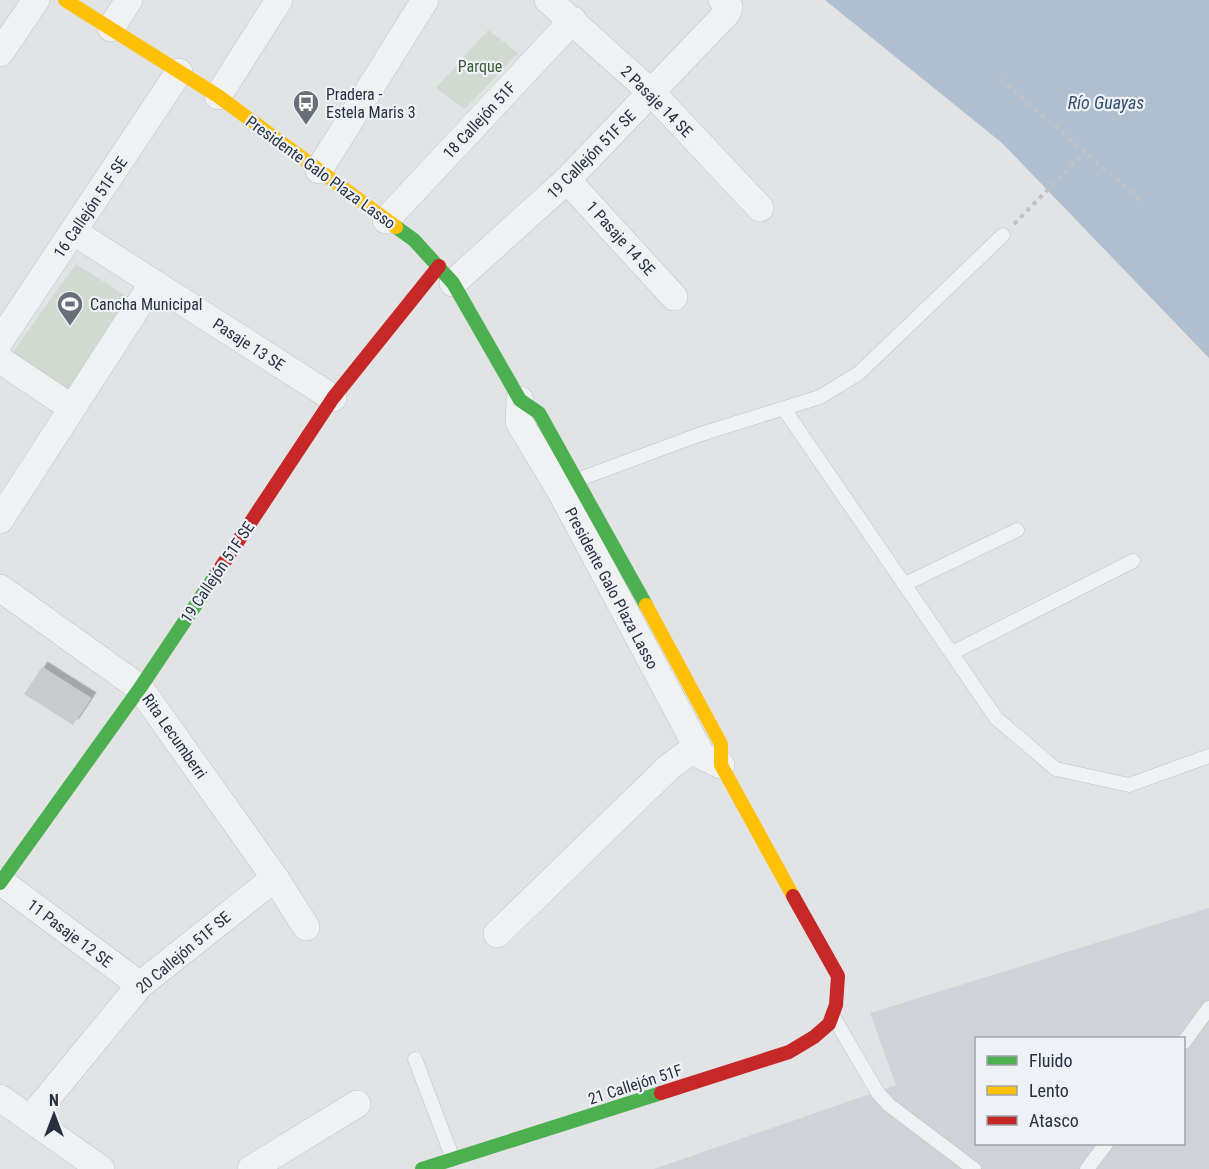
<svg xmlns="http://www.w3.org/2000/svg" width="1209" height="1169" viewBox="0 0 1209 1169" font-family="'Roboto Condensed',sans-serif">
<style>
.built{fill:#cfd2d8;fill-rule:evenodd}
.green{fill:#d2d9d1}
.water{fill:#b0bfcf}
.building{fill:#c9cbcd;filter:url(#shadow)}
.lines{fill:none;stroke-linecap:round;stroke-linejoin:round}
.lane-casing{stroke:#bfc1c3;stroke-width:15}
.street-casing{stroke:#bfc1c3;stroke-width:28}
.path{stroke:#bfc1c6;stroke-width:4;stroke-dasharray:4.5 4.5;stroke-linecap:butt}
.lane{stroke:#f0f1f2;stroke-width:14}
.street{stroke:#f0f1f2;stroke-width:27}
.fast{stroke:#4caf50;stroke-width:14}
.slow{stroke:#ffc107;stroke-width:14}
.jam{stroke:#c62828;stroke-width:14}
.labels{text-anchor:middle;stroke-width:4.5;stroke-linejoin:round;paint-order:stroke}
.park-label{font-size:16px;fill:#3d5936;stroke:#eef1f5}
.poi-label{font-size:16px;fill:#28303e;stroke:#eef1f5;text-anchor:start}
.street-label{font-size:16px;fill:#28303e;stroke:#eef1f5}
.water-label{font-size:18px;font-style:italic;fill:#345070;stroke:#eef1f5}
</style>
<defs>
<filter id="shadow"><feDropShadow dx="5.5" dy="-5.5" stdDeviation="0" flood-color="#0004"/></filter>
</defs>
<rect width="100%" height="100%" fill="#e1e3e5"/>
<path class="built" d="M1209,908V1169H654L896,1085L870,1013ZM976,1038H1184V1144H976Z"/>
<g class="green">
<polygon points="488,30 518,53 465,109 436,88"/>
<polygon points="76,264 129,298 66,392 10,356"/>
</g>
<polygon class="water" points="825,0 1209,0 1209,358 1002,143"/>
<polygon class="building" points="42,667 91,698 73,725 24,694"/>
<g class="lines">
<g class="lane-casing">
<g id="lane">
<polyline points="784,409 996,718 1056,769 1129,785 1209,756"/>
<polyline points="577,480 701,434 820,397 859,373 1003,235"/>
<polyline points="905,584 1017,530"/>
<polyline points="952,653 1133,561"/>
<polyline points="834,1018 878,1093 889,1105 974,1169"/>
<polyline points="1184,1042 1209,1008"/>
<polyline points="415,1059 453,1159"/>
<polyline points="1087,1169 1106,1144"/>
</g>
</g>
<g class="street-casing">
<g id="street">
<polyline points="548,0 652,93 760,208"/>
<polyline points="111,28 129,0"/>
<polyline points="0,53 36,0"/>
<polyline points="218,96 279,0"/>
<polyline points="319,170 425,0"/>
<polyline points="567,180 674,297"/>
<polyline points="386,220 573,20"/>
<polyline points="74,232 333,398"/>
<polyline points="453,283 567,180 727,13 729,7 722,0"/>
<polyline points="0,341 179,72"/>
<polyline points="0,360 72,408"/>
<polyline points="520,400 519,422 560,490 702,756 721,765"/>
<polyline points="0,520 153,283"/>
<polyline points="0,588 140,688 275,878 306,927"/>
<polyline points="0,881 140,985"/>
<polyline points="497,934 668,768 697,746"/>
<polyline points="0,1098 101,1169"/>
<polyline points="30,1119 140,985 275,878"/>
<polyline points="251,1169 357,1104"/>
</g>
</g>
<g class="path">
<polyline points="1000,79 1144,203"/>
<polyline points="1014,224 1085,152"/>
</g>
<use href="#lane" class="lane"/>
<use href="#street" class="street"/>
<g class="fast">
<polyline points="396,227 414,240 453,283 520,400 539,413 646,605"/>
<polyline points="0,883 140,688 217,573"/>
<polyline points="422,1169 661,1093"/>
</g>
<g class="slow">
<polyline points="65,0 218,96 396,227"/>
<polyline points="646,605 721,744 721,765 793,896"/>
</g>
<g class="jam">
<polyline points="217,573 333,398 439,266"/>
<polyline points="661,1093 789,1052 814,1037 829,1024 836,1005 838,976 793,896"/>
</g>
</g>
<defs>
<g id="bus-pin" transform="scale(1.35)"><path d="M0 17L-7.5 6A9.5 9.5 0 1 1 7.5 6Z" fill="#696f78" stroke="#eef1f5"/><path d="M-5-6H5V4H4V6H2V4H-2V6H-4V4H-5ZM-3.5-4V0h7V-4ZM-3.5 1.2v1.5H-2V1.2ZM2 1.2v1.5H3.5V1.2Z" fill="#fff"/></g>
<g id="stadium-pin" transform="scale(1.35)"><path d="M0 17L-7.5 6A9.5 9.5 0 1 1 7.5 6Z" fill="#696f78" stroke="#eef1f5"/><path d="M0-5a6.5 5 0 1 0 0 10a6.5 5 0 1 0 0-10ZM-3.5-1.8h7v3.6h-7Z" fill="#fff"/></g>
</defs>
<g fill-rule="evenodd">
<use href="#bus-pin" x="306" y="103"/>
<use href="#stadium-pin" x="70" y="304"/>
</g>
<g class="labels">
<g class="park-label">
<text x="480" y="72">Parque</text>
</g>
<g class="poi-label">
<text x="326" y="100">Pradera -<tspan x="326" dy="18">Estela Maris 3</tspan></text>
<text x="90" y="310">Cancha Municipal</text>
</g>
<g class="street-label">
<text transform="translate(657 101) rotate(45)" y="6">2 Pasaje 14 SE</text>
<text transform="translate(479 120) rotate(-47)" y="6">18 Callejón 51F</text>
<text transform="translate(591 154) rotate(-45)" y="6">19 Callejón 51F SE</text>
<text transform="translate(321 172) rotate(36)" y="6">Presidente Galo Plaza Lasso</text>
<text transform="translate(90 207) rotate(-56)" y="6">16 Callejón 51F SE</text>
<text transform="translate(621 238) rotate(48)" y="6">1 Pasaje 14 SE</text>
<text transform="translate(249 344) rotate(33)" y="6">Pasaje 13 SE</text>
<text transform="translate(217 572) rotate(-56)" y="6">19 Callejón 51F SE</text>
<text transform="translate(612 588) rotate(62)" y="6">Presidente Galo Plaza Lasso</text>
<text transform="translate(175 736) rotate(55)" y="6">Rita Lecumberri</text>
<text transform="translate(70 933) rotate(37)" y="6">11 Pasaje 12 SE</text>
<text transform="translate(183 952) rotate(-40)" y="6">20 Callejón 51F SE</text>
<text transform="translate(635 1084) rotate(-18)" y="6">21 Callejón 51F</text>
</g>
<g class="water-label">
<text x="1106" y="109">Río Guayas</text>
</g>
</g>
<rect x="975" y="1037" width="210" height="108" fill="#eef1f5" stroke="#9fa4ac" stroke-width="1.5"/>
<rect x="987" y="1056" width="30" height="9" fill="#4caf50" stroke="#9fa4ac" stroke-width="1.5"/>
<text x="1029" y="1067" font-size="18" fill="#28303e">Fluido</text>
<rect x="987" y="1086" width="30" height="9" fill="#ffc107" stroke="#9fa4ac" stroke-width="1.5"/>
<text x="1029" y="1097" font-size="18" fill="#28303e">Lento</text>
<rect x="987" y="1116" width="30" height="9" fill="#c62828" stroke="#9fa4ac" stroke-width="1.5"/>
<text x="1029" y="1127" font-size="18" fill="#28303e">Atasco</text>
<g transform="translate(54 1115)" stroke="#eef1f5" stroke-width="4.5" paint-order="stroke">
<path d="M0-4.5L10 22L0 15L-10 22Z" fill="#28303e"/>
<text y="-9" font-size="16" font-weight="bold" text-anchor="middle" fill="#28303e">N</text>
</g>
</svg>
